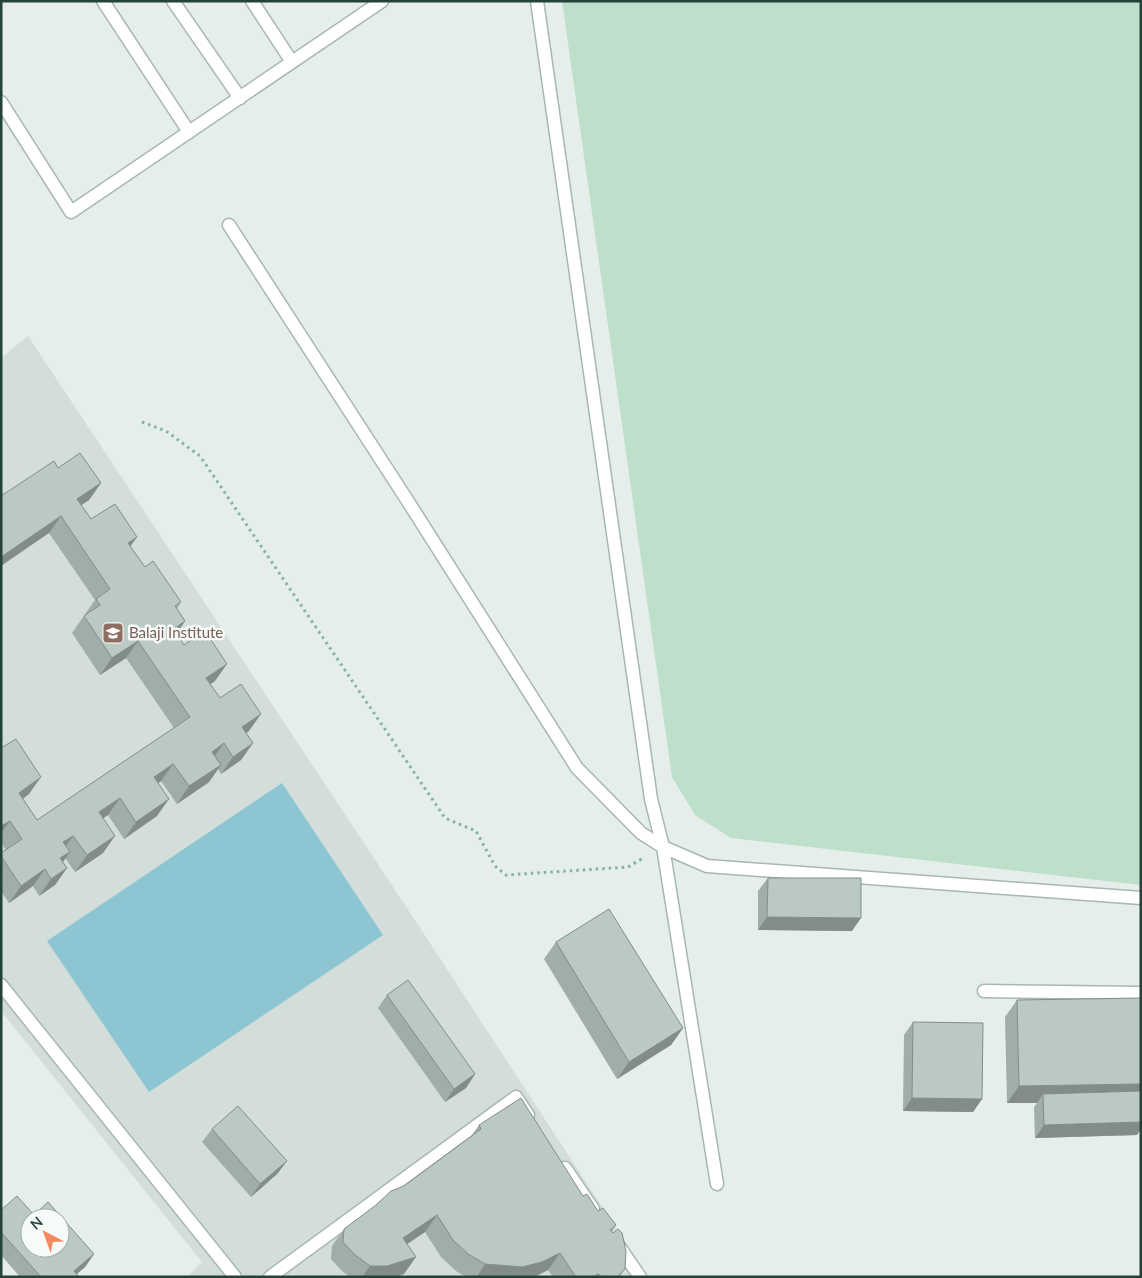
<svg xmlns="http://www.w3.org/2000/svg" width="1142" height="1278" viewBox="0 0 1142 1278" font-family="Lato,sans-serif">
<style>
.built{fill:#d3deda}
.green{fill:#bedfc9}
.water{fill:#8dc5d3}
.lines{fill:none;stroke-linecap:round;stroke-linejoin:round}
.lane-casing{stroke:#a7b7b2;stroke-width:15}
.path{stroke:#85b2a6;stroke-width:3;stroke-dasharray:2.5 4;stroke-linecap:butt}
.lane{stroke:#fff;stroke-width:12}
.wall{fill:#a0ada9}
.shaded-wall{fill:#828d89}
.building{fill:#bac9c4;stroke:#828d89;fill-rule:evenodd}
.labels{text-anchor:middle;stroke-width:5;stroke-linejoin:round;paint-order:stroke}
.education-label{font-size:15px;fill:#785e54;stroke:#f6faf8;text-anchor:start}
</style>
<rect width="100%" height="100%" fill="#e5eeeb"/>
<polygon class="built" points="28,336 407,908 648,1277 187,1277 202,1262 1,1011 1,358"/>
<polygon class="green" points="562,1 1141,1 1141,885 731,838 695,815 672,777"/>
<polygon class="water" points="282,783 383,935 149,1092 47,941"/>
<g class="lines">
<g class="lane-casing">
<g id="lane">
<polyline points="103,1 189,132"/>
<polyline points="173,1 240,98"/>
<polyline points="252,1 292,62"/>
<polyline points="537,1 651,799 663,847 717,1184"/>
<polyline points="1,102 71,212 382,1"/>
<polyline points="229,225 409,503 577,768 641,833 663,847 707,866 1141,898"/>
<polyline points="1,985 235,1277"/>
<polyline points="984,991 1141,993"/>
<polyline points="565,1168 593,1209"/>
<polyline points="616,1242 640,1277"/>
<polyline points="270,1277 516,1097 528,1115"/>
</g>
</g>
<polyline class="path" points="142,422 166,431 200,456 445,818 476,831 495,866 506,875 628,867 645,857"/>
<use href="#lane" class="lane"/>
</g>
<g class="wall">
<polygon points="58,468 101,483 89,500 81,505 91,519 131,547 145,567 181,602 177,609 185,621 177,634 184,645 215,681 210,684 220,698 249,731 246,733 253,743 241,760 221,774 218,769 209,782 177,804 161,781 158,783 157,816 124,839 108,815 103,818 103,853 75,872 65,858 63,862 67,868 55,885 39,896 33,886 9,903 1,891 1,853 6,850 1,843 1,748 29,794 23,799 37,820 174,728 126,658 100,675 72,633 95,600 49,533"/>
<polygon points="768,878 852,931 758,930 758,891"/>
<polygon points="556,942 683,1028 671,1045 617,1079 544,959"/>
<polygon points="387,995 475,1074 466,1088 445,1102 378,1008"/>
<polygon points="1141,998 1141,1129 1137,1135 1035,1138 1034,1107 1037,1103 1007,1103 1005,1017 1017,1000"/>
<polygon points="913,1022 982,1099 973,1112 903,1111 904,1035"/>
<polygon points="479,1125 583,1196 598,1211 616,1225 612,1231 625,1269 619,1277 553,1277 548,1270 534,1277 466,1277 456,1271 441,1257 425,1232 407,1244 404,1274 395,1277 350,1277 342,1271 331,1259 332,1246 344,1229 472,1135"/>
<polygon points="212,1129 287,1161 277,1174 251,1197 202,1142"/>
<polygon points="1,1210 34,1215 94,1254 85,1267 77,1274 79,1277 20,1277 1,1255"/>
</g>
<g class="shaded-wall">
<polygon points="101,483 89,500 65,516 77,499"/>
<polygon points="61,516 49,533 1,566 1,557"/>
<polygon points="137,537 125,554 128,543"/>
<polygon points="185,621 173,638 174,629"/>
<polygon points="138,641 126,658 100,675 112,658"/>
<polygon points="227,664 215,681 194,695 206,678"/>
<polygon points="261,714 249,731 230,744 242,727"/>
<polygon points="224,743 212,760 212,752"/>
<polygon points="253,743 241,760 221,774 233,757"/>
<polygon points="173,764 161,781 142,794 154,777"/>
<polygon points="221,765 209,782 177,804 189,786"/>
<polygon points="41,777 29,794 7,810 19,793"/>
<polygon points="120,798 108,815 87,829 99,812"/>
<polygon points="169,799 157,816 124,839 136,822"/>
<polygon points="10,821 1,833 1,826"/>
<polygon points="73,836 61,853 63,842"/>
<polygon points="115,836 103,853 75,872 87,855"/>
<polygon points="70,852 58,869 60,858"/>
<polygon points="67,868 55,885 39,896 51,879"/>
<polygon points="45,869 33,886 9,903 21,886"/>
<polygon points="767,917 861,918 852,931 758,930"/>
<polygon points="683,1028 671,1045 617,1079 629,1062"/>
<polygon points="475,1074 466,1088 445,1102 454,1089"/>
<polygon points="1141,1084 1141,1101 1043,1094 1037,1103 1007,1103 1019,1086"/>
<polygon points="912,1098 982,1099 973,1112 903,1111"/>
<polygon points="1141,1122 1141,1129 1137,1135 1035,1138 1044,1125"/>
<polygon points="287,1161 277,1174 251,1197 260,1184"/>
<polygon points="437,1215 425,1232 391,1255 403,1238"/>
<polygon points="560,1253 548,1270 534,1277 477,1277 485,1264"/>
<polygon points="94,1254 85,1267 73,1277 74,1271"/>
<polygon points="416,1257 404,1274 395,1277 362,1277 370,1266"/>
</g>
<g class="building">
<polygon points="80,453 101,483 77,499 91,519 115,504 137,537 128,543 145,567 153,561 181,602 175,606 185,621 174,629 184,645 205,631 227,664 206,678 220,698 241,684 261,714 242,727 253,743 233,757 224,743 212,752 221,765 189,786 173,764 154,777 169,799 136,822 120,798 99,812 115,836 87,855 73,836 63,842 70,852 60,858 67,868 51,879 45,869 21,886 1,856 1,853 22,839 10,821 1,826 1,748 16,739 41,777 19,793 37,820 190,717 138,641 112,658 84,616 100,605 96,599 110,589 61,516 1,557 1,496 54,461 58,468"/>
<polygon points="768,878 861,878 861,918 767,917"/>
<polygon points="609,909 683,1028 629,1062 556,942"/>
<polygon points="408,980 475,1074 454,1089 387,995"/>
<polygon points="1141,998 1141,1084 1019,1086 1017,1000"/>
<polygon points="913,1022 983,1023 982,1099 912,1098"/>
<polygon points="1141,1091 1141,1122 1044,1125 1043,1094"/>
<polygon points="521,1098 583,1196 587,1194 598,1211 603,1208 616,1225 610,1230 613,1233 618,1229 622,1233 626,1251 625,1269 617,1277 602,1277 598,1274 593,1277 576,1277 560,1253 542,1262 522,1267 485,1264 468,1254 453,1240 437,1215 403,1238 416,1257 387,1266 370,1266 354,1254 343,1242 344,1229 376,1205 391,1191 404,1186 481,1129 479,1125"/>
<polygon points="238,1106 287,1161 260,1184 212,1129"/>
<path d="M17,1196L34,1215L48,1202L94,1254L74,1271L79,1277H41L1,1232V1210ZM30,1218H60V1248H30Z"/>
</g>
<defs>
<g id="university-square" transform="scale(1.125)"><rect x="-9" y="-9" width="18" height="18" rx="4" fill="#8d6e63" stroke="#f6faf8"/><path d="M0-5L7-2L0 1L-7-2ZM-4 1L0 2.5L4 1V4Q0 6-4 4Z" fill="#fff"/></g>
</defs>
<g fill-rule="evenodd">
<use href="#university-square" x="113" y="633"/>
</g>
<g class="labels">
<g class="education-label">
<text x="129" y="638">Balaji Institute</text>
</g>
</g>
<rect width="1142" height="1278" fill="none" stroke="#24413a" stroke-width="5"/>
<g transform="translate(45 1233) rotate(319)"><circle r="24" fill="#f6faf8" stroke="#a2b0ac"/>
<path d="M0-4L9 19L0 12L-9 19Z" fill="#f38a5f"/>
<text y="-8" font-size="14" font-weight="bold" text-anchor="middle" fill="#24413a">N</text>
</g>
</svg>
